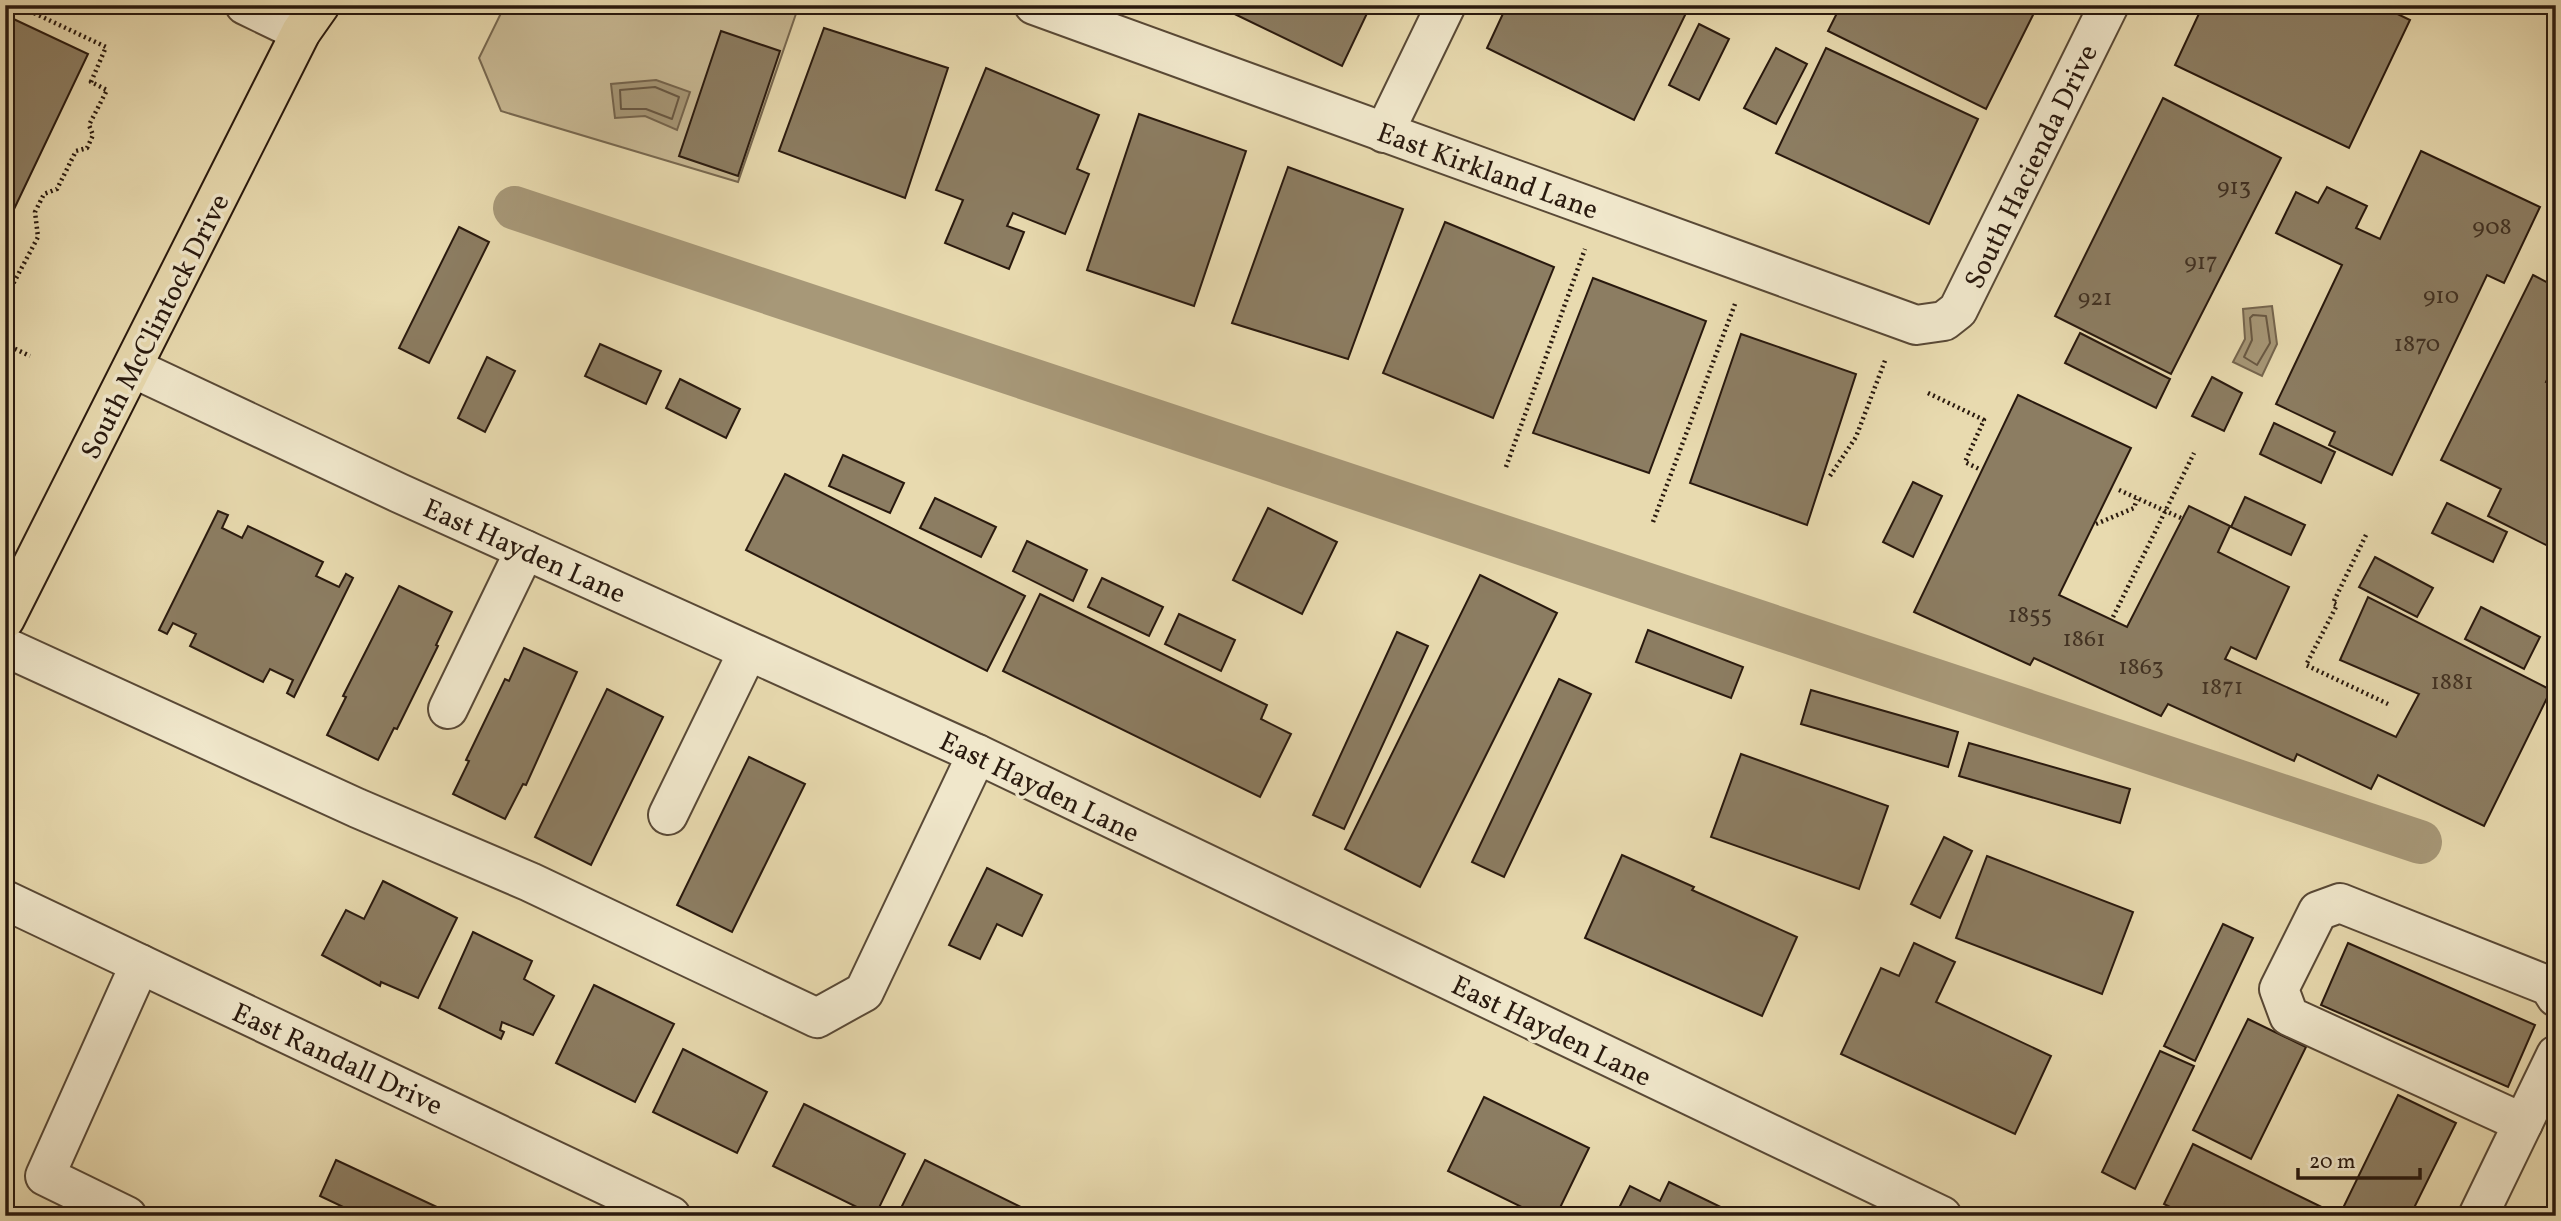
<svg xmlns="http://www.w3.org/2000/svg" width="2561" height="1221" viewBox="0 0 2561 1221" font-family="Vollkorn,serif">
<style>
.green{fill:#c8b994;stroke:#786951;stroke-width:2}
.water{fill:#a79878;stroke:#75654e;stroke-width:2}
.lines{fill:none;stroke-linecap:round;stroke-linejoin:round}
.shore{stroke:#685843;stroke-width:2}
.canal{stroke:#a79878;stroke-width:44}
.building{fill:#8c7d62;stroke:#29190e;stroke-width:2}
.minor-casing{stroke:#594936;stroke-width:42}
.major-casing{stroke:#29190e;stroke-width:42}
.path{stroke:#29190e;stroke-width:4.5;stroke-dasharray:2 3.5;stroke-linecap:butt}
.minor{stroke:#f0e7cb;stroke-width:38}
.major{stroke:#e8daaf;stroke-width:38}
.labels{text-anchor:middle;stroke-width:7;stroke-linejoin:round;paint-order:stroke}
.number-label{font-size:24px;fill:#423223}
.street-label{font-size:28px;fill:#29190e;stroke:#f0e7cb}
</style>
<rect width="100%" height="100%" fill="#e8daaf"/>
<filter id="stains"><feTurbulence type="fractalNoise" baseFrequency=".00286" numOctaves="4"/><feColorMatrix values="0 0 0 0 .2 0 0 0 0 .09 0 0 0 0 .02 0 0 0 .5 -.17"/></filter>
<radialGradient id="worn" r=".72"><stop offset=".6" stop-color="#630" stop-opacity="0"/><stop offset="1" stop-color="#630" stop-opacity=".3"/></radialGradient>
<polygon class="green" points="505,5 799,5 738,182 501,111 479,58"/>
<g class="water">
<polygon points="656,80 690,92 677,130 645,116 615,118 611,84"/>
<polygon points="2272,306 2277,344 2262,376 2233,362 2245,339 2243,309"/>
</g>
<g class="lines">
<g class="shore">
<polygon points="655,87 679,97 672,119 646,109 621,109 620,90"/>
<polygon points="2253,315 2266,316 2270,343 2257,365 2244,357 2252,340 2250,318"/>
</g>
<polyline class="canal" points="515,208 2420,842"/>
</g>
<g class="building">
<polygon points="1216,5 1371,5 1342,66"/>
<polygon points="1507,5 1679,5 1688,9 1634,120 1487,48"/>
<polygon points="1815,5 1835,5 1831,13"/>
<polygon points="1841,5 2038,5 1986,109 1828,31"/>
<polygon points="2203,5 2379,5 2410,20 2349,148 2175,65"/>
<polygon points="5,15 88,54 5,228"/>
<polygon points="1699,24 1729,39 1699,100 1669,85"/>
<polygon points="824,28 948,68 905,198 779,151"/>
<polygon points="721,31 780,51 738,176 679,156"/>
<polygon points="1776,48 1807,64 1776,124 1744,108"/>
<polygon points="1826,48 1978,119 1929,224 1776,153"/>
<polygon points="986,68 1099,115 1077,169 1089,174 1065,234 1013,213 1007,226 1024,232 1009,269 945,243 963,200 936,190"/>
<polygon points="2163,98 2281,158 2171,374 2055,316"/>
<polygon points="1139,114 1246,151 1194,306 1087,270"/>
<polygon points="2421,151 2540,207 2504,283 2487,275 2392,475 2329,445 2335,432 2276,404 2342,265 2276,233 2296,192 2318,203 2327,187 2367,206 2356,228 2380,239"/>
<polygon points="1288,167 1403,209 1348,359 1232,323"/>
<polygon points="1445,222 1554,267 1493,418 1383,373"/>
<polygon points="459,227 489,242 429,363 399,348"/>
<polygon points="2533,275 2556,287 2556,362 2546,382 2556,386 2551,397 2556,399 2556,545 2554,549 2488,516 2501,489 2441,460"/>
<polygon points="1593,278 1706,321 1649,473 1533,433"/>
<polygon points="2080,333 2170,379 2156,408 2065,363"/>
<polygon points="1741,334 1856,374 1807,525 1690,483"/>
<polygon points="600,344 661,371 646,404 585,376"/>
<polygon points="487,357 515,371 485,432 458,418"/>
<polygon points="2212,377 2242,393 2224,431 2192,416"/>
<polygon points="680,379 740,409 726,438 666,408"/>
<polygon points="2018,395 2131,448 2059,595 2127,627 2189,506 2230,526 2218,552 2289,587 2256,659 2231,647 2225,659 2396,737 2419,694 2340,660 2368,597 2551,690 2484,826 2378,775 2371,789 2297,754 2294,761 2168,704 2161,716 2034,658 2030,665 1914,612"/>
<polygon points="2274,423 2335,452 2321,483 2260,454"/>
<polygon points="843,455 904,483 890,513 829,486"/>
<polygon points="785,474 1025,596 987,671 746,550"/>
<polygon points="1913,482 1942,496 1913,557 1883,542"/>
<polygon points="2245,497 2305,525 2291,555 2231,527"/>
<polygon points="935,498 996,527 981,557 920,528"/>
<polygon points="2447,503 2507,532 2493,562 2432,533"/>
<polygon points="1268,508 1337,542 1302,614 1233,580"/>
<polygon points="218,511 228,515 222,528 242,538 248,526 323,562 316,576 339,587 346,574 353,578 294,697 287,693 293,680 270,669 263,682 190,646 196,634 173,623 167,634 159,630"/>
<polygon points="1027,541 1087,570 1073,601 1013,571"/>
<polygon points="2375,557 2433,588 2417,617 2359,587"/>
<polygon points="1480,575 1557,613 1420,887 1345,849"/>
<polygon points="1102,578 1163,607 1149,636 1088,607"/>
<polygon points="399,586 452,612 436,645 438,646 397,729 394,728 378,760 327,735 346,697 343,696"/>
<polygon points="1040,594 1267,705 1261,719 1291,734 1260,797 1003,671"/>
<polygon points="2481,607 2540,637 2524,669 2465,639"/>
<polygon points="1179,614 1235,640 1221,671 1165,644"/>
<polygon points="1648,630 1743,667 1731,698 1636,662"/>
<polygon points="1397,632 1428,646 1344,829 1313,815"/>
<polygon points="524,648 577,672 526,785 523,784 505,819 453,794 469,761 466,760 505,679 509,681"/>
<polygon points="1559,679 1591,694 1504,877 1472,862"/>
<polygon points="607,689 663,717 591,865 535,837"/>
<polygon points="1811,690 1958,732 1948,767 1801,724"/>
<polygon points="1969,743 2130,789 2120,823 1959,776"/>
<polygon points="1741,754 1888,806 1859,889 1711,837"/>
<polygon points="749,757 805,784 732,932 677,905"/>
<polygon points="1944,837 1972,851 1940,918 1911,904"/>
<polygon points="1622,855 1694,887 1692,890 1797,937 1762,1016 1585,938"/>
<polygon points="1987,856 2133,912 2102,994 1956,938"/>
<polygon points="987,868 1042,895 1022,936 997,924 980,959 949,945"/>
<polygon points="383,881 457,918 418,998 381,982 380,986 322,955 346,910 364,919"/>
<polygon points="2223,924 2253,938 2195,1061 2164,1046"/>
<polygon points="473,932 532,961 524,979 554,996 533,1035 502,1022 500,1030 504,1032 501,1039 439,1008"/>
<polygon points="1914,943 1955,962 1936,1002 2051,1056 2015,1134 1841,1054 1881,968 1899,976"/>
<polygon points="2348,943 2535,1025 2508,1087 2321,1005"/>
<polygon points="594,985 674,1024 635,1102 556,1063"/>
<polygon points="2248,1019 2306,1047 2251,1159 2193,1130"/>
<polygon points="683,1049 767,1092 737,1153 653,1112"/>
<polygon points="2160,1051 2194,1066 2135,1189 2102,1172"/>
<polygon points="2398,1095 2456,1123 2410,1216 2359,1216 2343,1208"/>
<polygon points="1484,1097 1589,1148 1556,1216 1540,1216 1448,1171"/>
<polygon points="804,1104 905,1154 875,1216 773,1166"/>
<polygon points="2193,1144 2340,1216 2188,1216 2164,1204"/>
<polygon points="336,1160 437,1207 433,1216 362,1216 320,1196"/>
<polygon points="925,1160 1039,1216 897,1216"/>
<polygon points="1669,1182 1727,1210 1725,1216 1615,1216 1630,1186 1660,1201"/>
</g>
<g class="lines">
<g class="minor-casing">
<g id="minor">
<polyline points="245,5 301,32"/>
<polyline points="1034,5 1916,325 1944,321 1958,310 2109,5"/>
<polyline points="1384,133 1446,5"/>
<polyline points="133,368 399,493 977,754 1942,1216"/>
<polyline points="5,647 357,808 530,882 817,1018 864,992 977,754"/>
<polyline points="448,709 525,550"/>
<polyline points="668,815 748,651"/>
<polyline points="5,900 671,1216"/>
<polyline points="2523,1123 2289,1016 2279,989 2318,911 2340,903 2549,986 2556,997"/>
<polyline points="127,1216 45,1176 140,964"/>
<polyline points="2478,1216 2556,1055"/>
</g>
</g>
<g class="major-casing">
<polyline id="major" points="5,619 301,32 320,5"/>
</g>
<g class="path">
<polyline points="5,289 12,286 38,237 35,212 44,194 57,189 76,151 87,148 93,135 89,125 107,90 91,82 106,47 17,5"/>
<polyline points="5,344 30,356"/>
<polyline points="1928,393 1984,420 1965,462 1981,470"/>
<polyline points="1506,467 1585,249"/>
<polyline points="1830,476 1856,437 1886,358"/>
<polyline points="2119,490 2181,518"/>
<polyline points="1653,522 1735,304"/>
<polyline points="2096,524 2134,508 2137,499"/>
<polyline points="2366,535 2333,603 2337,605 2306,665 2388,704"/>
<polyline points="2113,617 2194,453"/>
</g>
<use href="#minor" class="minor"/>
<use href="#major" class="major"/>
</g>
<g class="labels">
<g class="number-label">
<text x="2234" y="194">913</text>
<text x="2492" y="234">908</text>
<text x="2201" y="269">917</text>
<text x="2441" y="303">910</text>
<text x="2095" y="305">921</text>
<text x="2417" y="351">1870</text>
<text x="2030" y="622">1855</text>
<text x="2084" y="646">1861</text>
<text x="2141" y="674">1863</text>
<text x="2452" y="689">1881</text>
<text x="2222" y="694">1871</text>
</g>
<g class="street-label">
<text transform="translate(2030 166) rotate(-64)" y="10">South Hacienda Drive</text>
<text transform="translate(1488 170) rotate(20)" y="10">East Kirkland Lane</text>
<text transform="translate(154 326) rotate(-63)" y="10">South McClintock Drive</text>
<text transform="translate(525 550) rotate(24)" y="10">East Hayden Lane</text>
<text transform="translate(1040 786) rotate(26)" y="10">East Hayden Lane</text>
<text transform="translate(1552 1030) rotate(26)" y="10">East Hayden Lane</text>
<text transform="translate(338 1058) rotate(25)" y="10">East Randall Drive</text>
</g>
</g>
<rect width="2561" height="1221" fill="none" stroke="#e8daaf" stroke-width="28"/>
<rect x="7" y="7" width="2547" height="1207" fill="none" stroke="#29190e" stroke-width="3.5"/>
<rect x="14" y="14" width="2533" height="1193" fill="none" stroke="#29190e" stroke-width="2"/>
<path d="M2298 1168v10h122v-10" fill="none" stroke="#29190e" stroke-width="3.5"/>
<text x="2309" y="1168" font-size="21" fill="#29190e" stroke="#f0e7cb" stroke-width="5" paint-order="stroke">20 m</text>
<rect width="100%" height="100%" filter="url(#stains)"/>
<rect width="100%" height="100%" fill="url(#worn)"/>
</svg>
